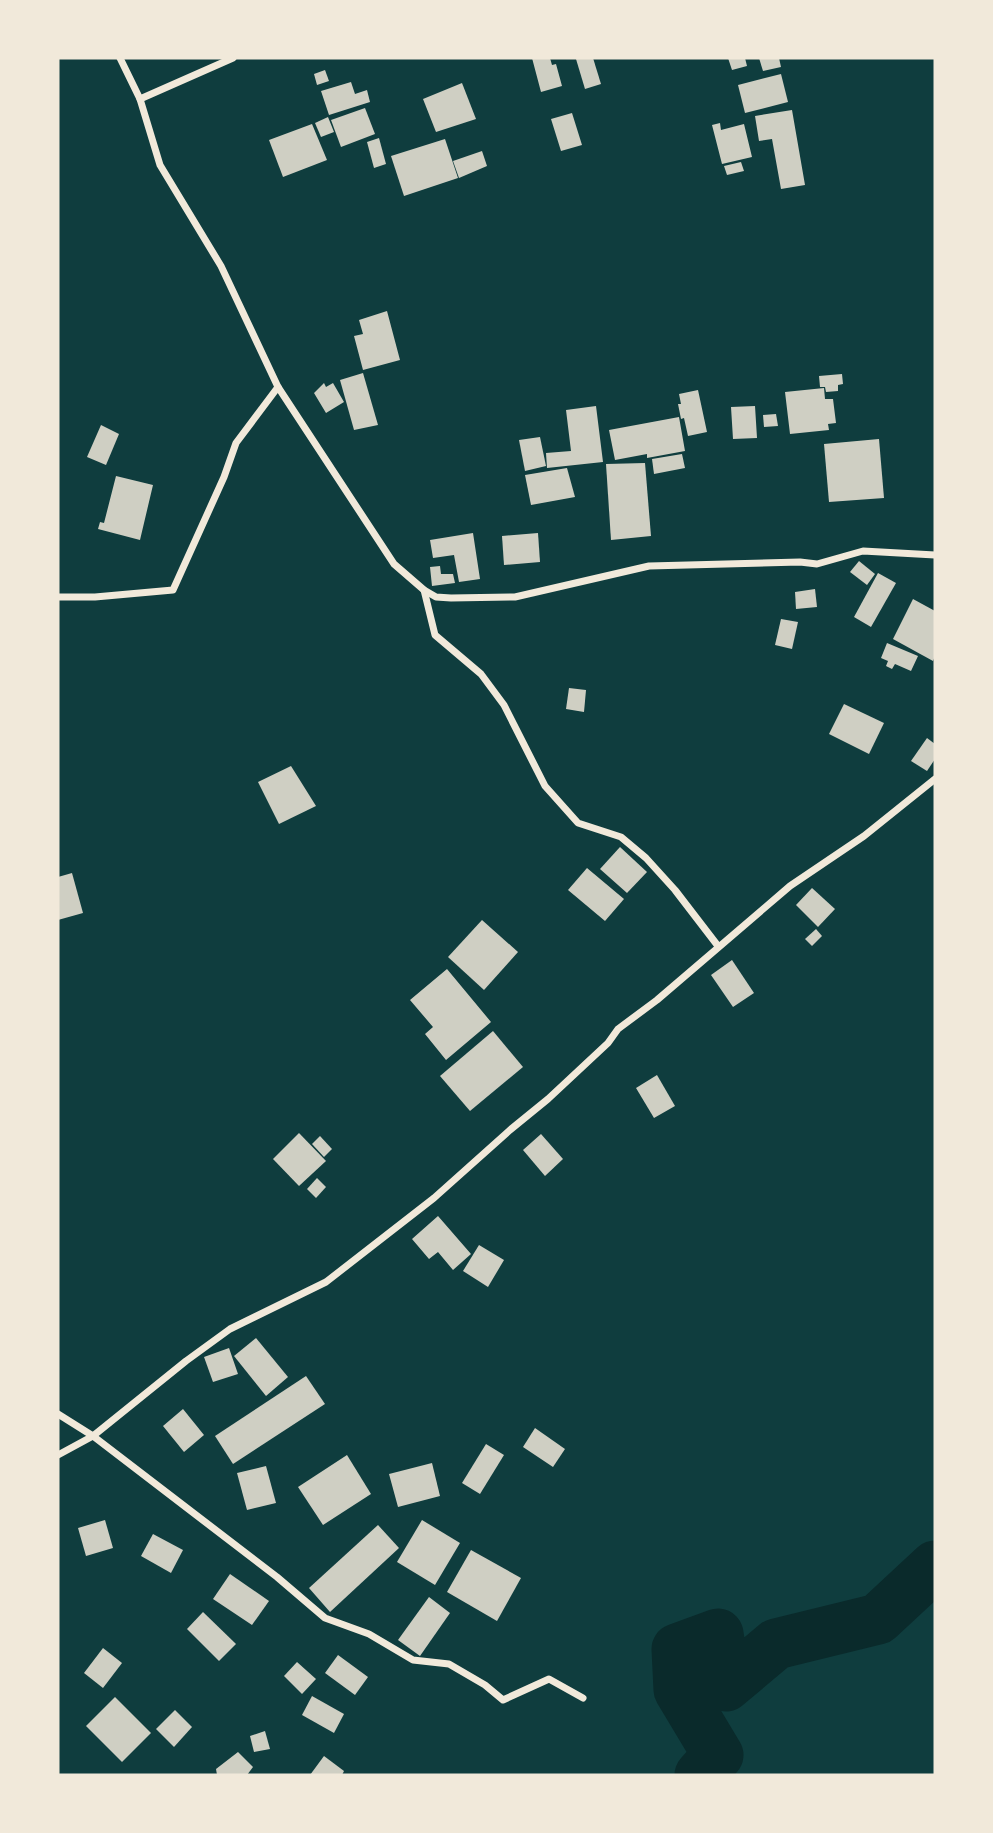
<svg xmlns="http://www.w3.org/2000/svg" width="993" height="1833" viewBox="0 0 993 1833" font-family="'Nunito Sans',sans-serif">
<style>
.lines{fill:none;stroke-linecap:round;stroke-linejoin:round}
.river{stroke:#0a2a2b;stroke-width:51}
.building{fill:#cfcfc3}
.minor{stroke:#f1e9da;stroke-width:7}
</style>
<rect width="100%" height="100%" fill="#0f3d3e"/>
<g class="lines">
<polyline class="river" points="700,1775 718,1755 679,1690 677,1649 718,1634 726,1686 776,1644 878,1619 935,1566"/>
</g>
<g class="building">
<polygon points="532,58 550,58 552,65 556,64 562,86 541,92"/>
<polygon points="580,58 593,58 601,84 585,89 576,59"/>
<polygon points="728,58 745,58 747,66 732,70"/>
<polygon points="759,58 779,58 781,67 763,71"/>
<polygon points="325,70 329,81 317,85 314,74"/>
<polygon points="781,74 788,102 745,113 738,85"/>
<polygon points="351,82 355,94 367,90 370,102 329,115 321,91"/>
<polygon points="462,83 476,119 436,132 423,99"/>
<polygon points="365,108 375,134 341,147 331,120"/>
<polygon points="792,110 805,185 781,189 772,139 759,141 755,116"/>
<polygon points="572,113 582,145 561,151 551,119"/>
<polygon points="328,117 334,132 321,137 315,123"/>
<polygon points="720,123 721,130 744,124 752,157 722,164 712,125"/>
<polygon points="312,124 327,160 283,177 269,140"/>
<polygon points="379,138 386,164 374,168 367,142"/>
<polygon points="445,139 458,178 404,196 391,156"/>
<polygon points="482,151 487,166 459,178 453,161"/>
<polygon points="741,162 744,171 727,175 724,166"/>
<polygon points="387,311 400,360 363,370 354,336 363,334 359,320"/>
<polygon points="363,373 378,425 354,430 340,380"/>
<polygon points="842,374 843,384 838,385 838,391 826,392 825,387 820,387 819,376"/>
<polygon points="324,383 326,387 333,383 344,402 326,413 314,393"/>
<polygon points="824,388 825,399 833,399 836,423 828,424 829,430 790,434 785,392"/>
<polygon points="698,390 707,432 688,436 684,418 681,419 678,404 681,404 679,394"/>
<polygon points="596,406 603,462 547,468 546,453 571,451 566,410"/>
<polygon points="755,406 757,438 733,439 731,407"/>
<polygon points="776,414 778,426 764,427 763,415"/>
<polygon points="679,417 685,451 647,458 647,454 615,460 609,430"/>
<polygon points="101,425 119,434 106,465 87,457"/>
<polygon points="540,437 546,466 525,471 519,440"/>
<polygon points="879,439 884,498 829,502 824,444"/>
<polygon points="682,454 685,468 654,474 652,459"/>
<polygon points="645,463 651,536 611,540 606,464"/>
<polygon points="567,468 575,497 531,505 525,475"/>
<polygon points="116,476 153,485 140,540 98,529 100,522 104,523"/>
<polygon points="473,533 480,579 459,582 454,555 433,558 430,540"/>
<polygon points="538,533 540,562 504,565 502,536"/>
<polygon points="859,561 875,574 867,585 850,572"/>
<polygon points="440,566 441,574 453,574 455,583 432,586 430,567"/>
<polygon points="878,573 896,583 871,627 854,617"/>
<polygon points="815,589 817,607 796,609 795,592"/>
<polygon points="913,599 935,611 935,656 933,661 893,639"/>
<polygon points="781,619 798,622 792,649 775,645"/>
<polygon points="887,643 918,656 911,671 895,664 892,669 886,666 888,661 881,658"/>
<polygon points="569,688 586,690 584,712 566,709"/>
<polygon points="844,704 884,723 869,754 829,734"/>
<polygon points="927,738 935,744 935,759 927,771 911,761"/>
<polygon points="291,766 316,806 279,824 258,782"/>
<polygon points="620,847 647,872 627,893 600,869"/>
<polygon points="587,868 624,899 605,921 568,890"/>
<polygon points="72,873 83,913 58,920 58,877"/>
<polygon points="812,888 835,909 818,927 796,905"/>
<polygon points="482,920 518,952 484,990 448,957"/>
<polygon points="816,929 822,936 812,946 805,939"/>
<polygon points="732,960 754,993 733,1007 711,975"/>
<polygon points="447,969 491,1022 446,1060 425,1034 433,1027 410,1000"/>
<polygon points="493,1031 523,1067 470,1111 440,1076"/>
<polygon points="657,1075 675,1106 654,1118 636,1088"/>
<polygon points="299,1133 326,1161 299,1186 273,1159"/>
<polygon points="541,1134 563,1159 545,1176 523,1150"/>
<polygon points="320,1136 332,1149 324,1157 312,1144"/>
<polygon points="317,1178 326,1187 316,1198 307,1189"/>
<polygon points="438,1216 471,1254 453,1270 438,1252 429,1259 412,1239"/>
<polygon points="479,1245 504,1260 488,1287 463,1271"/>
<polygon points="256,1338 288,1377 266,1396 234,1356"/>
<polygon points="229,1348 238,1374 213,1382 204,1357"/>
<polygon points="306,1376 325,1404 233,1464 215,1436"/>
<polygon points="183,1409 204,1435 184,1452 163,1426"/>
<polygon points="535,1428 565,1449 553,1467 523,1447"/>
<polygon points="486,1444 504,1455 480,1494 462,1483"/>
<polygon points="347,1455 371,1494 323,1525 298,1487"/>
<polygon points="432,1463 440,1496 398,1507 389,1474"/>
<polygon points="266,1466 276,1503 247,1510 237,1473"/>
<polygon points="105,1520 113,1548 86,1556 78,1528"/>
<polygon points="422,1520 460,1543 435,1585 397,1562"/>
<polygon points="378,1525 399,1548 330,1612 309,1588"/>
<polygon points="153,1534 183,1550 171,1573 141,1556"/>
<polygon points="471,1550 521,1578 497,1621 447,1592"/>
<polygon points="230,1574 269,1601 252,1625 213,1599"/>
<polygon points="429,1597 450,1613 420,1656 398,1640"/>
<polygon points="203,1612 236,1644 219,1661 187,1629"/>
<polygon points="103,1648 122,1663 103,1688 84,1673"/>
<polygon points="338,1655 368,1677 355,1695 325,1673"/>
<polygon points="297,1662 316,1679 302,1694 284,1676"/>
<polygon points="312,1696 344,1714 334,1733 302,1715"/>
<polygon points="115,1697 151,1733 122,1762 86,1726"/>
<polygon points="175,1710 192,1727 174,1747 156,1729"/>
<polygon points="265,1731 270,1749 254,1752 250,1736"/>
<polygon points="238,1752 253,1767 247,1775 217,1775 216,1769"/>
<polygon points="324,1756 344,1771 342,1775 310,1775"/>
</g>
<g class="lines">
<g class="minor">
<polyline points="120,58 140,99 160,165 221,266 278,387 394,564 424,590 436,597 451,598 515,597 649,566 800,562 817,564 863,551 935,555"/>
<polyline points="140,99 233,58"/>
<polyline points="424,590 435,635 481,674 504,705 545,786 578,823 621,837 646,858 675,890 718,946"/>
<polyline points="58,597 95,597 173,590 224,477 236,443 278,387"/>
<polyline points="58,1414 93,1436 277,1577 325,1618 369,1634 413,1660 449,1664 485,1685 503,1700 549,1679 583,1698"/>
<polyline points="58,1455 93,1436 186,1361 230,1329 326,1282 434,1198 510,1130 548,1099 608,1043 618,1029 657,1000 790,886 864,836 935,779"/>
</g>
</g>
<rect width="993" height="1833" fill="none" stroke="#f1e9da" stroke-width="119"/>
</svg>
